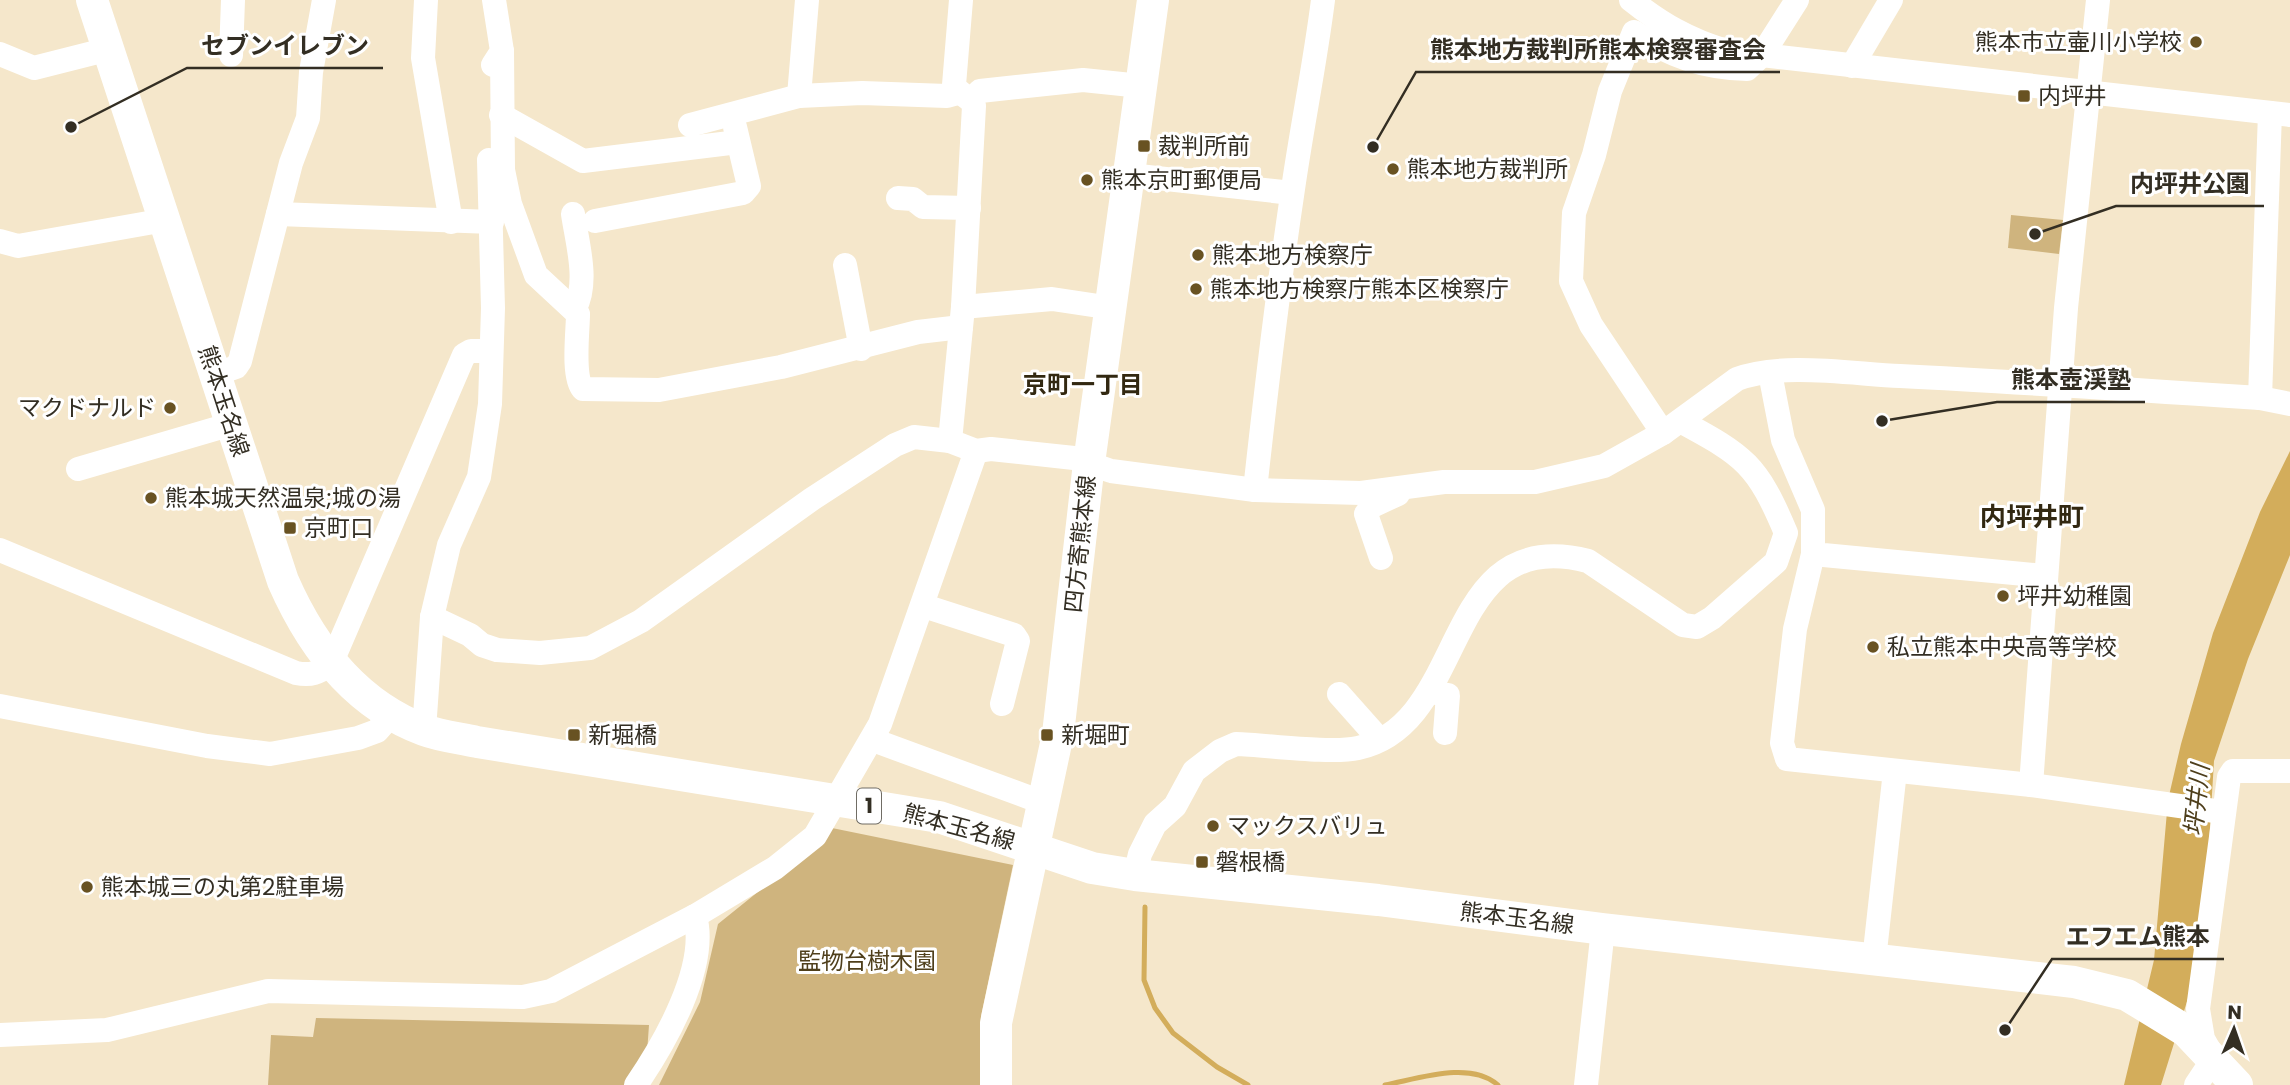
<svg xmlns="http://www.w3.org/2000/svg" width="2290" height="1085" viewBox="0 0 2290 1085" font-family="Poppins,'Noto Sans JP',sans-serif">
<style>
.green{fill:#cfb47e}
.water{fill:#d3ad5b}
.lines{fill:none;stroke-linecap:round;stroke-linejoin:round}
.stream{stroke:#d3ad5b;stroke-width:5}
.minor{stroke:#fff;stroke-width:24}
.major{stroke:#fff;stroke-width:32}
.poi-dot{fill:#685222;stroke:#fff;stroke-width:2.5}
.labels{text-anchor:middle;stroke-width:6;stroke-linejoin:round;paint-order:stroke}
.shield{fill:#fff;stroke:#706d65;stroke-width:2}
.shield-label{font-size:21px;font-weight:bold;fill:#332e23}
.poi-label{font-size:23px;fill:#332e23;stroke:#fff;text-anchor:start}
.street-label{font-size:23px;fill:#332e23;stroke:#fff}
.park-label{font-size:23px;fill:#4f3f1b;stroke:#fff}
.neighbourhood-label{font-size:24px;font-weight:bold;fill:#322811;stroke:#fff}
.water-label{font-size:24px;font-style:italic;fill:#4e3e1b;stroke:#fff}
.quarter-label{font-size:26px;font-weight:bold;fill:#322811;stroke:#fff}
.leader{fill:none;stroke:#332e23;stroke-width:2.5}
.callout-dot{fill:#332e23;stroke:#fff;stroke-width:2.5}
.callout-label{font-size:24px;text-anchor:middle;font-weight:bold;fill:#332e23;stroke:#fff;stroke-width:6;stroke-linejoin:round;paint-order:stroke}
</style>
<rect width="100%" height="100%" fill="#f5e7cb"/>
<g class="green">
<polygon points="2011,215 2063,220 2059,254 2008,248"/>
<polygon points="832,828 1013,865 981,1016 981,1085 659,1085 700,1002 718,924 810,850"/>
<polygon points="316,1018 649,1025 647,1053 625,1085 268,1085 271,1035 313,1037"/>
</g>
<polygon class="water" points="2290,451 2290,555 2248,659 2214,761 2206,893 2194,979 2161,1085 2124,1085 2154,960 2168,800 2181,744 2213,633 2260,512"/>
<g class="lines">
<g class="stream">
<polyline points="1145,907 1144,980 1155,1008 1173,1033 1217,1067 1248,1085"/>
<path d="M1385,1085C1417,1079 1470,1060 1498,1085"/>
</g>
<g class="minor">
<polyline points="426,0 423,58 451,222"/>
<path d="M1631,0C1661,24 1689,40 1726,51L2290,115"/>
<path d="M502,51L503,170L510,204L536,275L578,314C578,331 572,376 583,389L659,390L781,367L918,332L961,327"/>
<polyline points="0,54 34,68 109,49"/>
<polyline points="231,55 233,0"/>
<polyline points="493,65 502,51 494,0"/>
<polyline points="1852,66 1891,0"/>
<polyline points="799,96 807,0"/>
<polyline points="971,100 980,91 1083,80 1141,86"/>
<polyline points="501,115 583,161 738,142"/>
<polyline points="690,125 799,96 862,93 947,96 958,93"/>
<polyline points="1130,175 1292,193"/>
<polyline points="898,198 913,199 923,207 969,208"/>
<polyline points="278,214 492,222"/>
<path d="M573,214C577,242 589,282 575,308"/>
<polyline points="595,221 743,193 749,186 735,127"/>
<polyline points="0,241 18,246 165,220"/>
<polyline points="845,265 861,349"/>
<polyline points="963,307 1052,299 1112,308"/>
<polyline points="1770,373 1783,440 1813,510 1813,554 2045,576"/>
<polyline points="216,374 236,367 240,361 291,163 308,118 311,72 324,0"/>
<polyline points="2260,398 2270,113"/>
<path d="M1663,433L1591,325L1571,281L1574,213L1594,155L1610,91L1634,32C1670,56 1703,68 1747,69L1762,55L1797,0"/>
<path d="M950,441L963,307L974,106C970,96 959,95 954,85L961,0"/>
<polyline points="78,469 232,424"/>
<path d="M1255,490C1266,390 1278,289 1293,189C1302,126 1315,64 1323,0"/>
<path d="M0,550L296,673C311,676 318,673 331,664L464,355L471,351H491"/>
<polyline points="1813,554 1795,629 1782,743 1787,759 2031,785 2222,812"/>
<polyline points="1381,558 1366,514 1372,506 1398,494"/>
<polyline points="924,606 1014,635 1018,641 1002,704"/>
<path d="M432,617L470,635L482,645L497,650L540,653L590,648L641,621L812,499L895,445L914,437L950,441L976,451L991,449L1074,458L1111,471L1255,490L1361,493L1444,482H1535L1604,466L1663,433L1737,379C1782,362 1852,374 1900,376C2020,382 2140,390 2260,398L2290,404"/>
<polyline points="1430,692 1448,695 1445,733"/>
<polyline points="1339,694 1379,739"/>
<polyline points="0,706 207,746 270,754 358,738 377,731 392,714"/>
<polyline points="424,730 432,617 449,545 479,477 490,404 493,308 489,160"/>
<polyline points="873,740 1028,797 1044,799"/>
<polyline points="2031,785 2066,308 2098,0"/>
<path d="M1135,875L1140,854L1155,824L1175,806L1194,771L1220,751L1236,744C1267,745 1331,754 1358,748C1471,724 1439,523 1588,561L1683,625L1697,627L1712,618L1776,562L1786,533C1757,464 1745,456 1680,421"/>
<polyline points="1874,960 1895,771"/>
<polyline points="0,1035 107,1030 268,991 523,997 551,991 695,916 775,868 815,836 880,724 976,451"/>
<path d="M636,1085C664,1044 709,967 695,916"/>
<polyline points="1586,1085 1603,929"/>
<polyline points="2196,1085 2214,1058 2203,1039 2198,1009 2229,777 2233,771 2290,771"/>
</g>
<g class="major">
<path d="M92,0L283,581C311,645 355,704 424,730C440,736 459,738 477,742L939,817L1092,868L1135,875L1378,900L1603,929L2074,982L2127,995L2186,1031L2237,1085"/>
<polyline points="996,1085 996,1023 1058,734 1089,463 1153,0"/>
</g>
</g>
<g class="poi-dot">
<circle cx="2196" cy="42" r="7"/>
<rect x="2017" y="89" width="14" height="14" rx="3.5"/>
<rect x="1137" y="139" width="14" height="14" rx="3.5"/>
<circle cx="1393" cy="169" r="7"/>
<circle cx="1087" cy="180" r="7"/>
<circle cx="1198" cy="255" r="7"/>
<circle cx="1196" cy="289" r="7"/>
<circle cx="170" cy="408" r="7"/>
<circle cx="151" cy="498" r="7"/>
<rect x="283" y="521" width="14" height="14" rx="3.5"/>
<circle cx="2003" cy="596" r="7"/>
<circle cx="1873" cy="647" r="7"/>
<rect x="567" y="728" width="14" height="14" rx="3.5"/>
<rect x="1040" y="728" width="14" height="14" rx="3.5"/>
<circle cx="1213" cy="826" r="7"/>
<rect x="1195" y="855" width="14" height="14" rx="3.5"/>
<circle cx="87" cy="887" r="7"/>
</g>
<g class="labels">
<rect class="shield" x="857" y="788.5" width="24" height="35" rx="5"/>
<g class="shield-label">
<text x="869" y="813">1</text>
</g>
<g class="poi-label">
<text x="2182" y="50" text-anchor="end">熊本市立壷川小学校</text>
<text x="2038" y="104">内坪井</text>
<text x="1158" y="154">裁判所前</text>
<text x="1407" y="177">熊本地方裁判所</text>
<text x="1101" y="188">熊本京町郵便局</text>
<text x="1212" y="263">熊本地方検察庁</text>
<text x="1210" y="297">熊本地方検察庁熊本区検察庁</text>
<text x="156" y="416" text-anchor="end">マクドナルド</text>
<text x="165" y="506">熊本城天然温泉;城の湯</text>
<text x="304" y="536">京町口</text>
<text x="2017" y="604">坪井幼稚園</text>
<text x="1887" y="655">私立熊本中央高等学校</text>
<text x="588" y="743">新堀橋</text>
<text x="1061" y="743">新堀町</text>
<text x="1227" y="834">マックスバリュ</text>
<text x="1216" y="870">磐根橋</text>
<text x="101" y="895">熊本城三の丸第2駐車場</text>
</g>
<g class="street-label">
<text transform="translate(224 401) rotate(72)" y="8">熊本玉名線</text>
<text transform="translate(1080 544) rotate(-84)" y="8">四方寄熊本線</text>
<text transform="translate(959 827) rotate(15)" y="8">熊本玉名線</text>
<text transform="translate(1517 918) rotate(7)" y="8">熊本玉名線</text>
</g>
<g class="park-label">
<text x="867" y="969">監物台樹木園</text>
</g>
<g class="neighbourhood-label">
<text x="1083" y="393">京町一丁目</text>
</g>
<g class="water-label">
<text transform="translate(2197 800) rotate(-84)" y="8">坪井川</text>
</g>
<g class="quarter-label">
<text x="2032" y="526">内坪井町</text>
</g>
</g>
<path class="leader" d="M71 127L187 68H383M1373 147L1416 72H1780M2035 234L2116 206H2264M1882 421L1997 402H2145M2005 1030L2052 959H2224"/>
<g class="callout-dot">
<circle cx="71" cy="127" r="7"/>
<circle cx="1373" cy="147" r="7"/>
<circle cx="2035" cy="234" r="7"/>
<circle cx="1882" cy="421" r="7"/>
<circle cx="2005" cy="1030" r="7"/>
</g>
<g class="callout-label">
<text x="285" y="54">セブンイレブン</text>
<text x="1598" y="58">熊本地方裁判所熊本検察審査会</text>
<text x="2190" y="192">内坪井公園</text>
<text x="2071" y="388">熊本壺渓塾</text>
<text x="2138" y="945">エフエム熊本</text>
</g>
<g transform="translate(2234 1029) rotate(2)" stroke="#ffffff" stroke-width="5" paint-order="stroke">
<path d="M0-5L12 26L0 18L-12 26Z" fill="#332e23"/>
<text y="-10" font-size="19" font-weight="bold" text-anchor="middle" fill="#332e23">N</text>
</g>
</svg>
